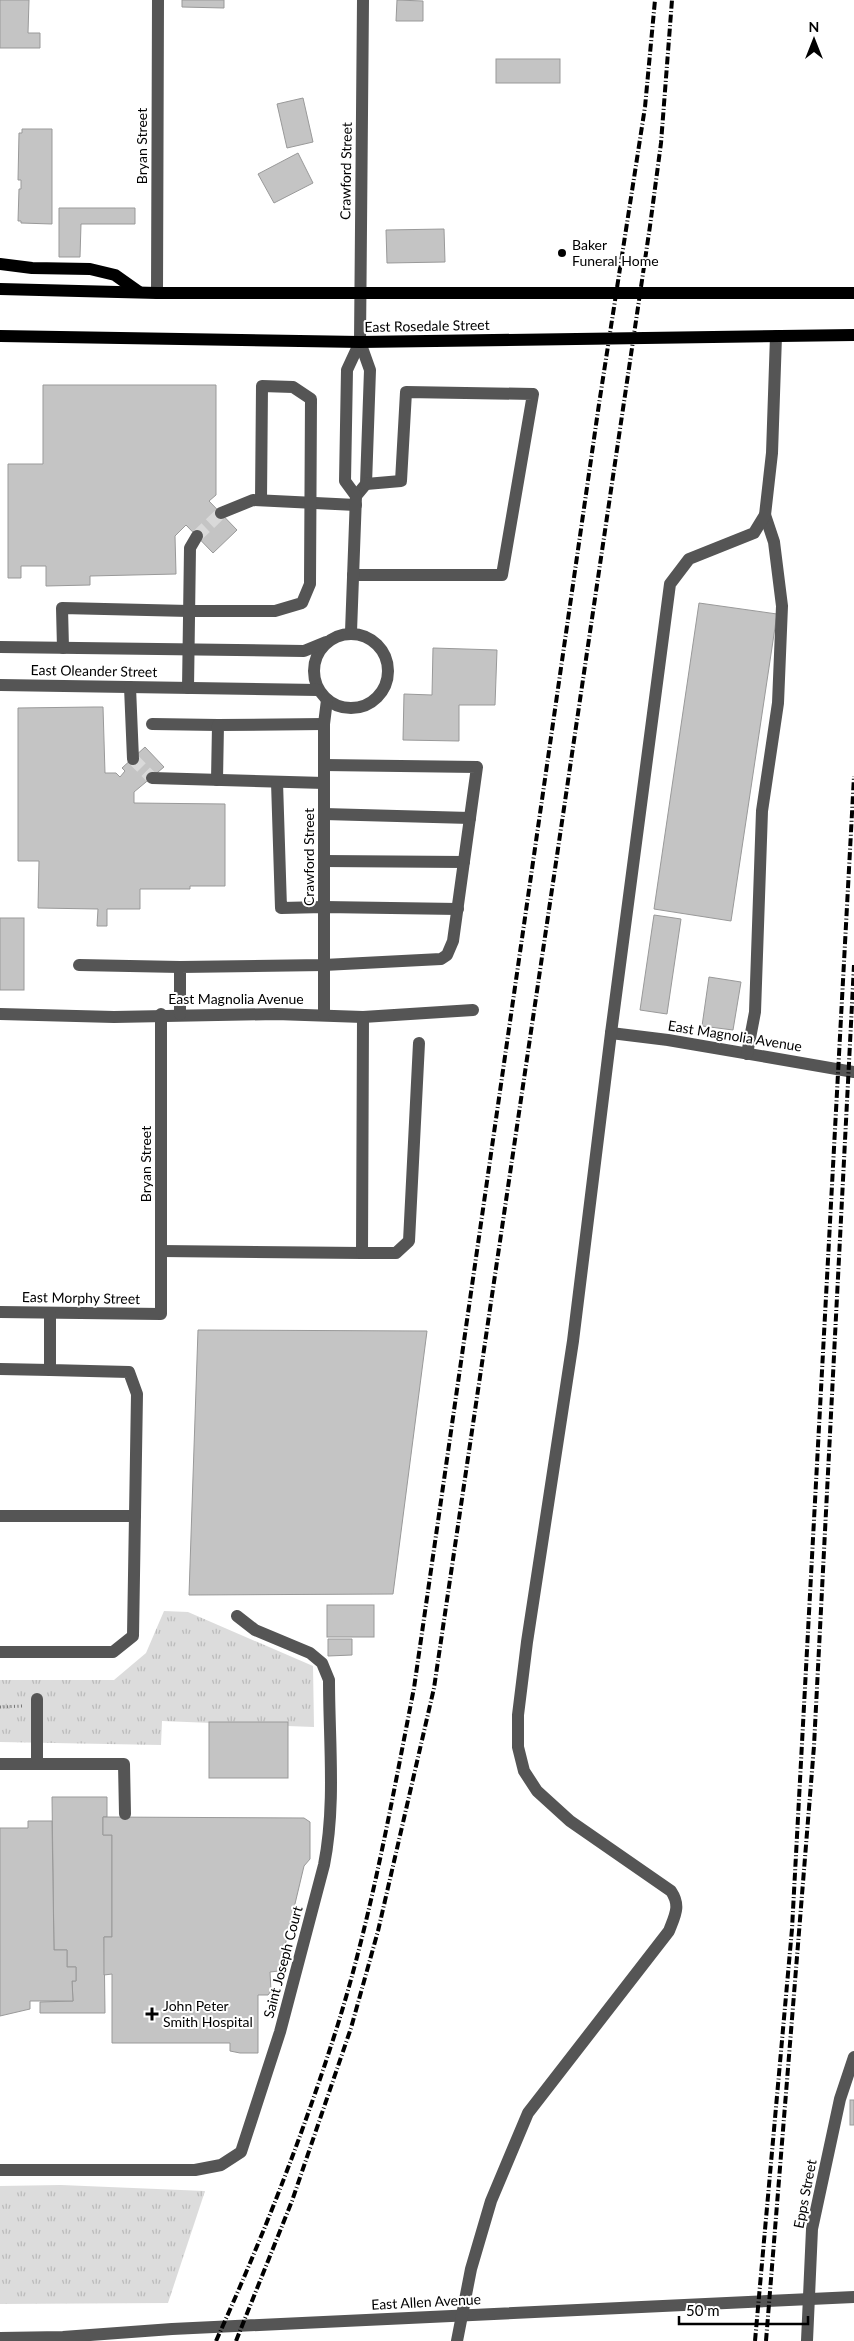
<svg xmlns="http://www.w3.org/2000/svg" width="854" height="2341" viewBox="0 0 854 2341" font-family="Lato,sans-serif">
<style>
.park{fill:url(#park-tufts)}
.building{fill:#c4c4c4;stroke:#999}
.lines{fill:none;stroke-linecap:round;stroke-linejoin:round}
.minor-tunnel{stroke:#d9d9d9;stroke-width:12;stroke-dasharray:12 6;stroke-linecap:butt}
.path{stroke:#777;stroke-width:3;stroke-dasharray:1 2.5;stroke-linecap:butt}
.minor{stroke:#555;stroke-width:12}
.major{stroke:#000;stroke-width:12}
.rail{stroke:#000;stroke-width:4;stroke-dasharray:8 2.5 1 2.5;stroke-linecap:butt}
.poi-dot{fill:#000;stroke:#fff;stroke-width:2}
.labels{text-anchor:middle;stroke-width:4;stroke-linejoin:round;paint-order:stroke}
.street-label{font-size:14px;fill:#000;stroke:#fff}
.poi-label{font-size:14px;fill:#000;stroke:#fff;text-anchor:start}
</style>
<defs>
<pattern id="park-tufts" width="24" height="20" patternUnits="userSpaceOnUse" patternTransform="scale(1.25)"><rect width="24" height="20" fill="#dcdcdc"/><path d="M3 7l-1-3M5 7V3M7 7l1-3M15 17l-1-3M17 17v-4M19 17l1-3" fill="none" stroke="#bbb"/></pattern>
</defs>
<rect width="100%" height="100%" fill="#fff"/>
<g class="park">
<polygon points="164,1611 188,1612 313,1666 314,1727 162,1721 161,1745 0,1742 0,1680 114,1680 146,1653"/>
<polygon points="61,2185 205,2191 168,2303 0,2304 0,2186"/>
</g>
<g class="building">
<polygon points="0,0 29,0 28,33 40,33 40,48 0,48"/>
<polygon points="182,0 224,0 224,8 182,7"/>
<polygon points="397,0 423,1 423,21 396,21"/>
<rect x="496" y="59" width="64" height="24"/>
<polygon points="303,98 313,142 287,148 277,104"/>
<polygon points="22,129 52,129 52,224 21,223 21,221 18,221 19,189 21,189 21,180 18,180 19,133 22,133"/>
<polygon points="298,153 313,183 274,203 258,174"/>
<polygon points="59,208 135,208 135,224 81,224 80,257 59,257"/>
<polygon points="444,229 445,262 387,263 386,230"/>
<polygon points="43,385 216,385 216,495 209,501 237,530 213,553 186,525 175,536 176,574 90,576 90,585 46,586 46,566 21,566 21,578 8,578 8,464 43,464"/>
<polygon points="699,603 777,614 731,921 654,909"/>
<polygon points="433,648 497,650 495,705 459,705 459,741 403,740 404,694 432,695"/>
<polygon points="94,707 103,707 105,773 116,773 120,777 125,771 122,768 145,747 164,767 134,792 134,803 225,804 225,886 190,886 190,889 140,889 140,909 107,909 107,926 97,926 98,909 38,908 39,861 18,861 18,708"/>
<polygon points="654,915 681,919 667,1014 640,1010"/>
<rect x="0" y="918" width="24" height="72"/>
<polygon points="709,977 741,982 733,1030 702,1026"/>
<polygon points="198,1330 427,1331 393,1594 189,1595"/>
<rect x="327" y="1605" width="47" height="32"/>
<polygon points="328,1639 352,1639 352,1655 328,1656"/>
<rect x="209" y="1722" width="79" height="56"/>
<polygon points="52,1797 107,1797 107,1817 103,1817 103,1835 112,1835 112,1937 104,1937 105,2013 40,2013 40,2002 73,2001 72,1981 76,1981 76,1967 67,1967 67,1950 54,1950"/>
<polygon points="103,1817 304,1818 310,1822 310,1859 304,1866 279,1971 270,1972 271,1991 268,1995 258,1995 258,2053 240,2053 230,2051 230,2043 112,2043 112,1974 104,1975 104,1937 112,1937 112,1835 103,1835"/>
<polygon points="28,1821 52,1821 54,1950 67,1950 67,1967 76,1967 76,1981 72,1981 73,2001 30,2001 30,2009 0,2016 0,1828 28,1828"/>
<rect x="850" y="2100" width="4" height="25"/>
</g>
<g class="lines">
<g class="minor-tunnel">
<polyline points="197,536 221,513"/>
<polyline points="133,759 152,778"/>
</g>
<polyline class="path" points="0,1707 23,1706"/>
<g class="minor">
<polyline points="157,293 158,0"/>
<polyline points="356,496 366,484 370,370 360,342 363,0"/>
<polyline points="221,513 253,500 356,505"/>
<polyline points="353,575 502,575 533,394 406,392 401,481 366,484"/>
<polyline points="351,632 356,496 345,481 347,370 360,342"/>
<circle cx="351" cy="671" r="37"/>
<polyline points="0,647 304,651 326,642"/>
<polyline points="63,648 62,608 189,611 275,611 302,603 310,584 311,399 293,387 262,386 261,500"/>
<polyline points="0,685 318,690"/>
<polyline points="130,687 133,759"/>
<polyline points="188,688 190,548 197,536"/>
<polyline points="152,724 218,725"/>
<polyline points="152,778 324,783"/>
<polyline points="217,780 218,725 324,724"/>
<polyline points="277,782 281,908 324,907 458,909"/>
<polyline points="324,814 470,818"/>
<polyline points="324,861 464,862"/>
<polyline points="79,965 180,967"/>
<polyline points="0,1014 114,1017 276,1014 363,1017 473,1010"/>
<polyline points="180,1014 180,967 324,965 441,959 447,955 453,941 477,767 324,765"/>
<polyline points="324,1015 324,724 327,700"/>
<polyline points="611,1033 668,1040 854,1072"/>
<polyline points="747,1054 755,1012 762,811 778,703 782,606 774,542 765,515"/>
<polyline points="161,1251 362,1253 363,1017"/>
<polyline points="362,1253 396,1253 409,1241 419,1043"/>
<polyline points="0,1312 161,1314 161,1014"/>
<polyline points="0,1369 50,1370"/>
<polyline points="0,1516 135,1516"/>
<polyline points="0,1652 113,1652 133,1636 137,1394 129,1372 50,1370 50,1313"/>
<polyline points="37,1699 37,1764"/>
<polyline points="0,1764 124,1764 125,1814"/>
<path d="M0,2170H195L221,2165L241,2152L280,2032L324,1865C336,1805 329,1741 329,1680L322,1663L310,1653L255,1630L237,1616"/>
<polyline points="0,2338 63,2337 172,2329 854,2297"/>
<path d="M457,2341L471,2269L491,2201L528,2113L669,1931C675,1915 681,1906 671,1891L570,1821L537,1791L524,1771L518,1747V1715L527,1642L573,1341L611,1033L670,584L689,559L754,533L765,515L772,453L776,336"/>
<polyline points="807,2341 812,2229 840,2099 854,2057"/>
</g>
<g class="major">
<polyline points="0,264 32,268 90,269 115,275 139,292"/>
<polyline points="0,289 157,293 854,293"/>
<polyline points="0,336 360,342 854,335"/>
</g>
<g class="rail">
<path d="M216,2341C263,2237 304,2132 338,2024C372,1914 392,1800 414,1688L599,404L645,107L655,0"/>
<polyline points="236,2341 292,2201 351,2028 378,1931 434,1688 650,226 661,143 672,0"/>
<polyline points="755,2341 792,1929 854,776"/>
<polyline points="766,2341 814,1746 854,965"/>
</g>
</g>
<g class="poi-dot">
<circle cx="562" cy="253" r="5"/>
<path d="M149.5 2006.5h5v5h5v5h-5v5h-5v-5h-5v-5h5z"/>
</g>
<g class="labels">
<g class="street-label">
<text transform="translate(142 146) rotate(-90)" y="5">Bryan Street</text>
<text transform="translate(346 171) rotate(-89)" y="5">Crawford Street</text>
<text transform="translate(427 326) rotate(-1)" y="5">East Rosedale Street</text>
<text transform="translate(94 671) rotate(1)" y="5">East Oleander Street</text>
<text transform="translate(309 857) rotate(-90)" y="5">Crawford Street</text>
<text x="236" y="1004">East Magnolia Avenue</text>
<text transform="translate(735 1036) rotate(9)" y="5">East Magnolia Avenue</text>
<text transform="translate(146 1164) rotate(-90)" y="5">Bryan Street</text>
<text transform="translate(81 1298) rotate(1)" y="5">East Morphy Street</text>
<text transform="translate(283 1962) rotate(-75)" y="5">Saint Joseph Court</text>
<text transform="translate(805 2194) rotate(-79)" y="5">Epps Street</text>
<text transform="translate(426 2302) rotate(-3)" y="5">East Allen Avenue</text>
</g>
<g class="poi-label">
<text x="572" y="250">Baker<tspan x="572" dy="16">Funeral Home</tspan></text>
<text x="163" y="2011">John Peter<tspan x="163" dy="16">Smith Hospital</tspan></text>
</g>
</g>
<g transform="translate(814 40)" stroke="#ffffff" stroke-width="4" paint-order="stroke">
<path d="M0-4L9 19L0 12L-9 19Z" fill="#000000"/>
<text y="-8" font-size="14" font-weight="bold" text-anchor="middle" fill="#000000">N</text>
</g>
<path d="M679 2316v8h129v-8" fill="none" stroke="#000000" stroke-width="2.5"/>
<text x="686" y="2316" font-size="15" fill="#000000" stroke="#ffffff" stroke-width="4" paint-order="stroke">50 m</text>
</svg>
